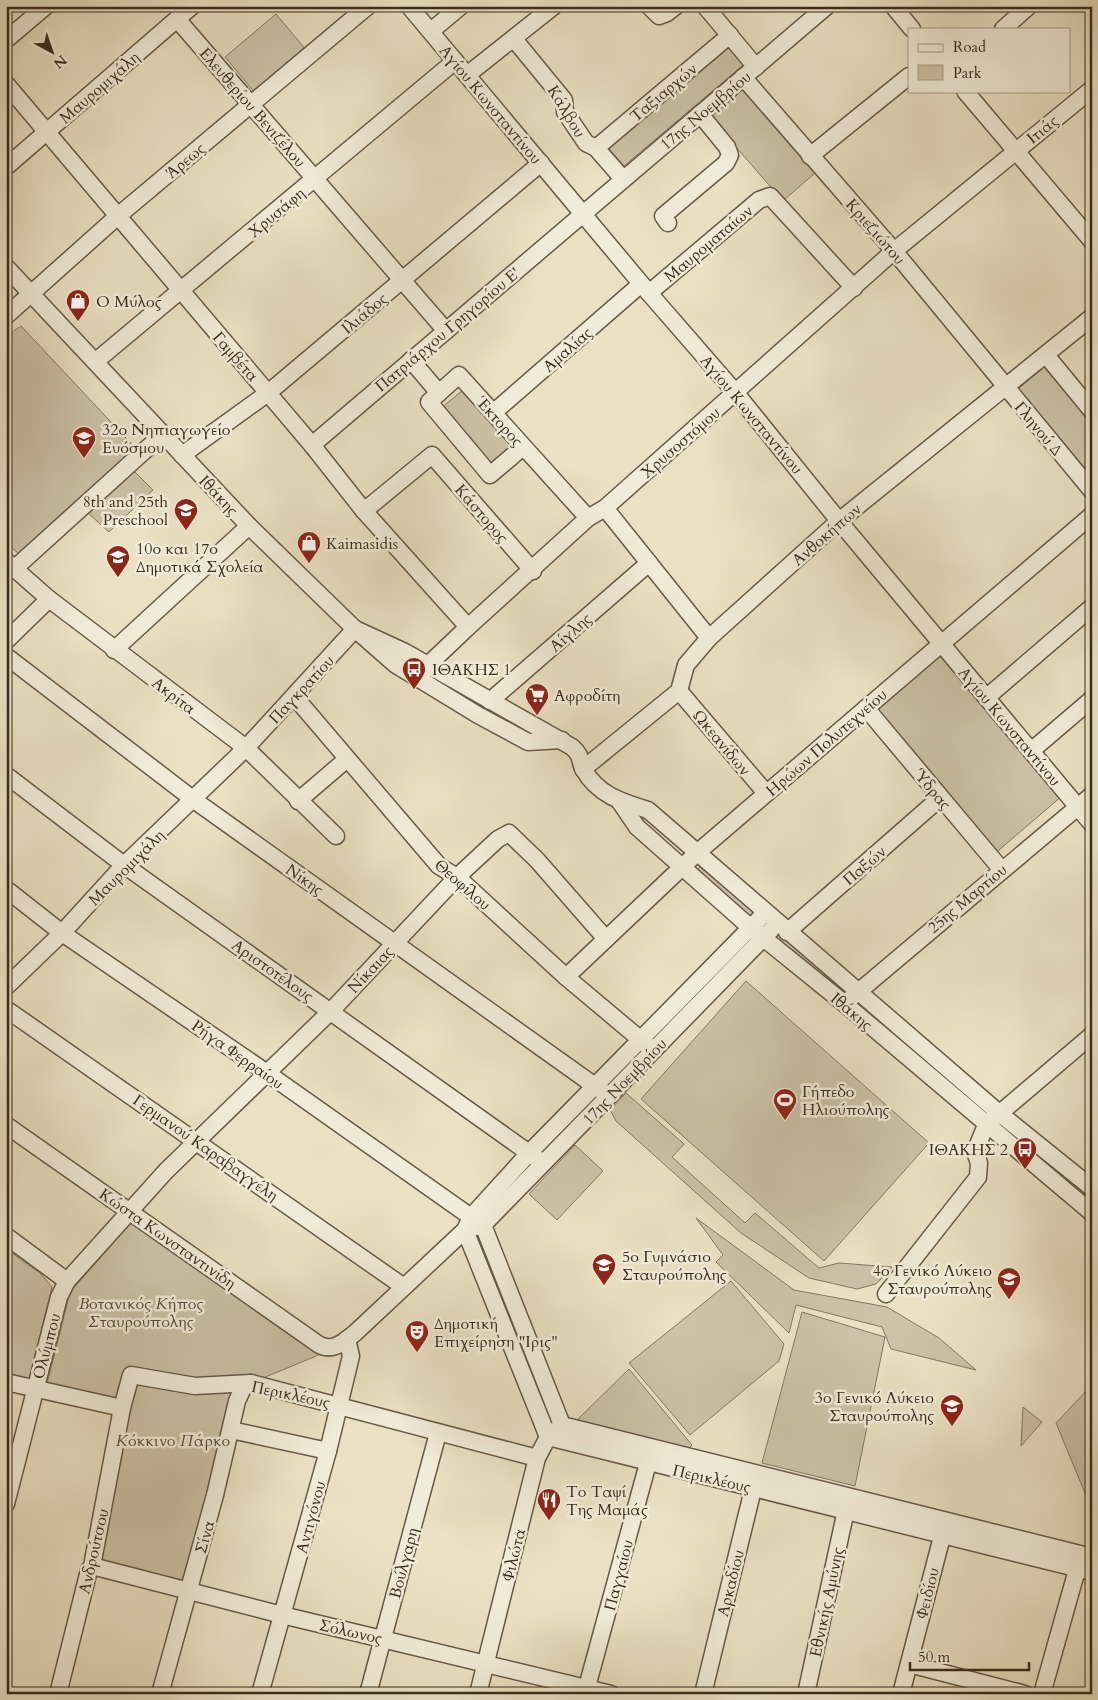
<svg xmlns="http://www.w3.org/2000/svg" width="1098" height="1700" viewBox="0 0 1098 1700" font-family="Cardo,serif">
<style>
.green{fill:#ccc2a8;stroke:#837763}
.lines{fill:none;stroke-linecap:round;stroke-linejoin:round}
.minor-casing{stroke:#665948;stroke-width:19}
.minor{stroke:#f1ecd9;stroke-width:16}
.labels{text-anchor:middle;stroke-width:5;stroke-linejoin:round;paint-order:stroke}
.street-label{font-size:16px;fill:#3a2c1e;stroke:#f1ecd9}
.poi-label{font-size:16px;fill:#3a2c1e;stroke:#f1ecd9;text-anchor:start}
.park-label{font-size:16px;font-style:italic;fill:#574a3a;stroke:#f1ecd9}
</style>
<rect width="100%" height="100%" fill="#eae1c4"/>
<filter id="stains"><feTurbulence type="fractalNoise" baseFrequency=".004" numOctaves="4"/><feColorMatrix values="0 0 0 0 .2 0 0 0 0 .09 0 0 0 0 .02 0 0 0 .5 -.17"/></filter>
<radialGradient id="worn" r=".72"><stop offset=".6" stop-color="#630" stop-opacity="0"/><stop offset="1" stop-color="#630" stop-opacity=".3"/></radialGradient>
<g class="green">
<polygon points="276,14 307,51 256,94 225,57"/>
<polygon points="730,39 749,60 624,166 605,144"/>
<polygon points="742,86 816,172 783,201 708,115"/>
<polygon points="21,326 140,453 24,558 6,543 6,336"/>
<polygon points="1044,367 1092,423 1092,478 1017,390"/>
<polygon points="463,390 513,448 491,467 441,408"/>
<polygon points="133,470 153,490 109,532 88,513"/>
<polygon points="939,653 1062,796 992,856 876,710"/>
<polygon points="700,867 757,913 749,921 693,874"/>
<polygon points="777,930 847,995 770,937"/>
<polygon points="746,981 929,1143 824,1261 641,1099"/>
<polygon points="859,1002 1092,1196 1092,1202 857,1005"/>
<polygon points="626,1093 684,1144 672,1157 745,1223 755,1213 819,1268 839,1263 892,1267 876,1284 857,1289 809,1278 741,1233 616,1121 610,1110"/>
<polygon points="575,1145 603,1171 557,1220 529,1194"/>
<polygon points="696,1218 794,1290 887,1307 939,1338 976,1370 891,1349 882,1327 796,1305 789,1333 716,1262 723,1255"/>
<polygon points="131,1223 321,1354 251,1383 188,1591 98,1567 126,1403 47,1384 70,1292"/>
<polygon points="480,1240 484,1241 547,1402 545,1405 542,1404 478,1242"/>
<polygon points="9,1251 40,1273 52,1287 29,1380 6,1374 6,1253"/>
<polygon points="731,1281 784,1344 779,1361 690,1435 629,1363"/>
<polygon points="802,1312 885,1337 855,1486 762,1463"/>
<polygon points="629,1369 692,1445 687,1450 575,1422"/>
<polygon points="1089,1388 1092,1390 1092,1510 1056,1423"/>
<polygon points="1023,1407 1042,1422 1021,1446"/>
</g>
<g class="lines">
<g class="minor-casing">
<g id="minor">
<polyline points="409,6 649,293 735,392 839,521 1092,824"/>
<polyline points="649,6 659,16 667,13 676,6"/>
<polyline points="705,6 756,67"/>
<polyline points="893,6 912,29"/>
<polyline points="177,19 446,331"/>
<polyline points="1003,29 1029,6"/>
<polyline points="431,31 461,6"/>
<polyline points="514,39 564,100 565,112 586,143 596,148 623,179"/>
<polyline points="6,40 46,6"/>
<polyline points="467,75 554,6"/>
<polyline points="743,77 894,251 1092,491"/>
<polyline points="6,84 312,445 364,511 468,627"/>
<polyline points="965,91 1092,241"/>
<polyline points="596,148 730,35"/>
<polyline points="810,156 909,76"/>
<polyline points="6,167 192,6"/>
<polyline points="668,223 663,216 726,163 730,155 727,147 700,114"/>
<polyline points="6,267 249,526 355,629 396,665 478,715 528,742 562,740"/>
<polyline points="649,293 759,200 770,196 854,288"/>
<polyline points="6,316 119,215 368,6"/>
<polyline points="1046,355 1092,411"/>
<polyline points="411,360 439,393"/>
<polyline points="96,361 455,61"/>
<polyline points="493,413 641,284"/>
<polyline points="312,445 827,6"/>
<polyline points="523,447 490,475 429,402 459,375 588,518"/>
<polyline points="182,455 268,393 541,163"/>
<polyline points="605,508 709,638"/>
<polyline points="364,511 432,455 533,571"/>
<polyline points="6,561 49,599 246,748 336,836"/>
<polyline points="15,568 163,434"/>
<path d="M355,629L405,652L572,747C583,757 578,759 584,770C598,795 622,802 648,810L999,1113L1092,1188"/>
<polyline points="6,641 49,599"/>
<polyline points="114,650 249,526"/>
<polyline points="6,656 194,800 609,1096"/>
<polyline points="418,679 428,665 468,627 588,518 605,508 894,251 1092,89"/>
<polyline points="679,691 766,793"/>
<polyline points="294,696 439,866 457,877 566,977 653,1050"/>
<polyline points="987,697 1092,607"/>
<polyline points="490,701 649,563"/>
<polyline points="866,708 1001,869"/>
<polyline points="1031,751 1092,699"/>
<polyline points="583,769 679,691 686,665 709,638 839,521 1092,317"/>
<polyline points="6,775 124,865 543,1163"/>
<polyline points="298,801 347,759"/>
<polyline points="620,802 637,827 751,928 845,1004 1092,1213"/>
<polyline points="6,889 62,933 267,1073 471,1217"/>
<polyline points="787,932 940,798"/>
<polyline points="566,977 698,852 1092,515"/>
<polyline points="6,987 62,933 124,865 246,748 355,629"/>
<polyline points="851,998 1092,795"/>
<polyline points="6,1009 404,1287"/>
<path d="M6,1125L318,1344C332,1353 344,1342 355,1333L465,1230L471,1217L530,1152L765,913"/>
<polyline points="483,1225 562,1425 1092,1557"/>
<polyline points="472,1228 483,1225 771,930"/>
<polyline points="465,1230 548,1437 1092,1572"/>
<polyline points="6,1236 67,1281"/>
<polyline points="886,1294 978,1177 979,1163 975,1152 986,1125 1092,1035"/>
<polyline points="6,1382 122,1408"/>
<polyline points="231,1430 328,1451"/>
<polyline points="6,1504 59,1297 67,1281 166,1171 331,1011 457,877 498,839 509,833 537,860 606,939"/>
<polyline points="92,1566 282,1615 611,1694"/>
<polyline points="909,1664 1025,1694"/>
<polyline points="587,1687 648,1463"/>
<polyline points="58,1694 89,1570 92,1566 122,1408 131,1375 195,1386 251,1383 537,1458"/>
<polyline points="160,1694 215,1495 237,1401 243,1388 251,1383"/>
<polyline points="260,1694 328,1451 351,1356 347,1339"/>
<polyline points="368,1694 438,1433"/>
<polyline points="478,1694 537,1458 548,1437 556,1430"/>
<polyline points="703,1694 756,1477"/>
<polyline points="806,1694 846,1510"/>
<polyline points="901,1694 945,1525"/>
<polyline points="1042,1694 1080,1559"/>
</g>
</g>
<use href="#minor" class="minor"/>
</g>
<defs>
<g id="shop-pin" transform="scale(1.25)"><path d="M0 17L-7.5 6A9.5 9.5 0 1 1 7.5 6Z" fill="#8f2418" stroke="#f1ecd9"/><path d="M-5-2.5h2.3a2.7 3.5 0 0 1 5.4 0H5L5.5 6h-11ZM-1.5-2.5h3a1.5 2.3 0 0 0-3 0Z" fill="#fff"/></g>
<g id="school-pin" transform="scale(1.25)"><path d="M0 17L-7.5 6A9.5 9.5 0 1 1 7.5 6Z" fill="#8f2418" stroke="#f1ecd9"/><path d="M0-5L7-2L0 1L-7-2ZM-4 1L0 2.5L4 1V4Q0 6-4 4Z" fill="#fff"/></g>
<g id="bus-pin" transform="scale(1.25)"><path d="M0 17L-7.5 6A9.5 9.5 0 1 1 7.5 6Z" fill="#8f2418" stroke="#f1ecd9"/><path d="M-5-6H5V4H4V6H2V4H-2V6H-4V4H-5ZM-3.5-4V0h7V-4ZM-3.5 1.2v1.5H-2V1.2ZM2 1.2v1.5H3.5V1.2Z" fill="#fff"/></g>
<g id="supermarket-pin" transform="scale(1.25)"><path d="M0 17L-7.5 6A9.5 9.5 0 1 1 7.5 6Z" fill="#8f2418" stroke="#f1ecd9"/><path d="M-6-5.5h2.5l.6 2H6L4.5 2H-2.5L-4.4-4H-6ZM-1.5 3.2a1.3 1.3 0 1 0 .1 0ZM3 3.2a1.3 1.3 0 1 0 .1 0Z" fill="#fff"/></g>
<g id="stadium-pin" transform="scale(1.25)"><path d="M0 17L-7.5 6A9.5 9.5 0 1 1 7.5 6Z" fill="#8f2418" stroke="#f1ecd9"/><path d="M0-5a6.5 5 0 1 0 0 10a6.5 5 0 1 0 0-10ZM-3.5-1.8h7v3.6h-7Z" fill="#fff"/></g>
<g id="theatre-pin" transform="scale(1.25)"><path d="M0 17L-7.5 6A9.5 9.5 0 1 1 7.5 6Z" fill="#8f2418" stroke="#f1ecd9"/><path d="M-5-5.5Q0-4 5-5.5V0Q5 5 0 6Q-5 5-5 0ZM-3.3-2.5H-1v1.5H-3.3ZM1-2.5H3.3v1.5H1ZM-2.8 1Q0 5.5 2.8 1Z" fill="#fff"/></g>
<g id="restaurant-pin" transform="scale(1.25)"><path d="M0 17L-7.5 6A9.5 9.5 0 1 1 7.5 6Z" fill="#8f2418" stroke="#f1ecd9"/><path d="M-5-6h1v4h1v-4h1v4h1v-4h1v5L-1.5 .5V6h-2V.5L-5-1ZM5-6V6H3V1.5H1.5Q1.5-4 5-6Z" fill="#fff"/></g>
</defs>
<g fill-rule="evenodd">
<use href="#shop-pin" x="78" y="301"/>
<use href="#school-pin" x="84" y="438"/>
<use href="#school-pin" x="186" y="510"/>
<use href="#shop-pin" x="309" y="543"/>
<use href="#school-pin" x="118" y="557"/>
<use href="#bus-pin" x="414" y="669"/>
<use href="#supermarket-pin" x="537" y="695"/>
<use href="#stadium-pin" x="785" y="1100"/>
<use href="#bus-pin" x="1025" y="1149"/>
<use href="#school-pin" x="604" y="1265"/>
<use href="#school-pin" x="1009" y="1279"/>
<use href="#theatre-pin" x="417" y="1332"/>
<use href="#school-pin" x="952" y="1406"/>
<use href="#restaurant-pin" x="549" y="1500"/>
</g>
<g class="labels">
<g class="street-label">
<text transform="translate(99 87) rotate(-41)" y="6">Μαυρομιχάλη</text>
<text transform="translate(663 92) rotate(-40)" y="6">Ταξιαρχών</text>
<text transform="translate(491 104) rotate(50)" y="6">Αγίου Κωνσταντίνου</text>
<text transform="translate(253 107) rotate(49)" y="6">Ελευθερίου Βενιζέλου</text>
<text transform="translate(705 110) rotate(-40)" y="6">17ης Νοεμβρίου</text>
<text transform="translate(567 111) rotate(59)" y="6">Κάλβου</text>
<text transform="translate(1042 129) rotate(-39)" y="6">Ιτιάς</text>
<text transform="translate(185 160) rotate(-40)" y="6">Άρεως</text>
<text transform="translate(276 212) rotate(-40)" y="6">Χρυσάφη</text>
<text transform="translate(876 231) rotate(49)" y="6">Κριεζιώτου</text>
<text transform="translate(708 243) rotate(-40)" y="6">Μαυροματαίων</text>
<text transform="translate(364 313) rotate(-40)" y="6">Ιλιάδος</text>
<text transform="translate(447 329) rotate(-40)" y="6">Πατριάρχου Γρηγορίου Ε'</text>
<text transform="translate(567 349) rotate(-41)" y="6">Αμαλίας</text>
<text transform="translate(236 356) rotate(49)" y="6">Γαμβέτα</text>
<text transform="translate(752 414) rotate(50)" y="6">Αγίου Κωνσταντίνου</text>
<text transform="translate(500 421) rotate(48)" y="6">Έκτορος</text>
<text transform="translate(1039 428) rotate(50)" y="6">Γληνού Δ</text>
<text transform="translate(680 442) rotate(-41)" y="6">Χρυσοστόμου</text>
<text transform="translate(219 495) rotate(47)" y="6">Ιθάκης</text>
<text transform="translate(482 513) rotate(49)" y="6">Κάστορος</text>
<text transform="translate(826 534) rotate(-41)" y="6">Ανθοκήπων</text>
<text transform="translate(570 632) rotate(-41)" y="6">Αίγλης</text>
<text transform="translate(301 689) rotate(-47)" y="6">Παγκρατίου</text>
<text transform="translate(174 695) rotate(37)" y="6">Ακρίτα</text>
<text transform="translate(1010 726) rotate(50)" y="6">Αγίου Κωνσταντίνου</text>
<text transform="translate(722 742) rotate(50)" y="6">Ωκεανίδων</text>
<text transform="translate(826 742) rotate(-41)" y="6">Ηρώων Πολυτεχνείου</text>
<text transform="translate(933 789) rotate(50)" y="6">Ύδρας</text>
<text transform="translate(864 865) rotate(-41)" y="6">Παξών</text>
<text transform="translate(126 867) rotate(-45)" y="6">Μαυρομιχάλη</text>
<text transform="translate(305 879) rotate(35)" y="6">Νίκης</text>
<text transform="translate(463 884) rotate(41)" y="6">Θεοφίλου</text>
<text transform="translate(967 898) rotate(-40)" y="6">25ης Μαρτίου</text>
<text transform="translate(370 969) rotate(-47)" y="6">Νίκαιας</text>
<text transform="translate(273 970) rotate(35)" y="6">Αριστοτέλους</text>
<text transform="translate(852 1011) rotate(40)" y="6">Ιθάκης</text>
<text transform="translate(238 1054) rotate(35)" y="6">Ρήγα Φερραίου</text>
<text transform="translate(624 1081) rotate(-46)" y="6">17ης Νοεμβρίου</text>
<text transform="translate(206 1147) rotate(35)" y="6">Γερμανού Καραβαγγέλη</text>
<text transform="translate(168 1238) rotate(35)" y="6">Κώστα Κωνσταντινίδη</text>
<text transform="translate(46 1346) rotate(-75)" y="6">Ολύμπου</text>
<text transform="translate(291 1394) rotate(12)" y="6">Περικλέους</text>
<text transform="translate(712 1478) rotate(13)" y="6">Περικλέους</text>
<text transform="translate(310 1517) rotate(-75)" y="6">Αντιγόνου</text>
<text transform="translate(204 1537) rotate(-74)" y="6">Σίνα</text>
<text transform="translate(93 1551) rotate(-77)" y="6">Ανδρούτσου</text>
<text transform="translate(513 1555) rotate(-76)" y="6">Φιλώτα</text>
<text transform="translate(403 1563) rotate(-75)" y="6">Βούλγαρη</text>
<text transform="translate(618 1575) rotate(-75)" y="6">Παγγαίου</text>
<text transform="translate(730 1583) rotate(-76)" y="6">Αρκαδίου</text>
<text transform="translate(927 1593) rotate(-76)" y="6">Φειδίου</text>
<text transform="translate(826 1602) rotate(-78)" y="6">Εθνικής Αμύνης</text>
<text transform="translate(351 1631) rotate(13)" y="6">Σόλωνος</text>
</g>
<g class="poi-label">
<text x="96" y="307">Ο Μύλος</text>
<text x="102" y="435">32ο Νηπιαγωγείο<tspan x="102" dy="18">Ευόσμου</tspan></text>
<text x="168" y="507" text-anchor="end">8th and 25th<tspan x="168" dy="18">Preschool</tspan></text>
<text x="326" y="549">Kaimasidis</text>
<text x="136" y="554">10ο και 17ο<tspan x="136" dy="18">Δημοτικά Σχολεία</tspan></text>
<text x="432" y="675">ΙΘΑΚΗΣ 1</text>
<text x="554" y="701">Αφροδίτη</text>
<text x="802" y="1097">Γήπεδο<tspan x="802" dy="18">Ηλιούπολης</tspan></text>
<text x="1008" y="1155" text-anchor="end">ΙΘΑΚΗΣ 2</text>
<text x="622" y="1262">5ο Γυμνάσιο<tspan x="622" dy="18">Σταυρούπολης</tspan></text>
<text x="992" y="1276" text-anchor="end">4ο Γενικό Λύκειο<tspan x="992" dy="18">Σταυρούπολης</tspan></text>
<text x="434" y="1329">Δημοτική<tspan x="434" dy="18">Επιχείρηση "Ιρις"</tspan></text>
<text x="934" y="1403" text-anchor="end">3ο Γενικό Λύκειο<tspan x="934" dy="18">Σταυρούπολης</tspan></text>
<text x="566" y="1497">Το Ταψί<tspan x="566" dy="18">Της Μαμάς</tspan></text>
</g>
<g class="park-label">
<text x="141" y="1309">Βοτανικός Κήπος<tspan x="141" dy="18">Σταυρούπολης</tspan></text>
<text x="173" y="1446">Κόκκινο Πάρκο</text>
</g>
</g>
<rect width="1098" height="1700" fill="none" stroke="#eae1c4" stroke-width="25"/>
<rect x="8" y="8" width="1083" height="1685" fill="none" stroke="#3a2c1e" stroke-width="2.5"/>
<rect x="12" y="12" width="1073" height="1675" fill="none" stroke="#3a2c1e"/>
<rect x="908" y="28" width="162" height="65" fill="#f1ecd9" stroke="#a89f8e"/>
<rect x="918" y="44" width="25" height="8" fill="#f1ecd9" stroke="#a89f8e"/>
<text x="953" y="52" font-size="15" fill="#3a2c1e">Road</text>
<rect x="918" y="65" width="25" height="15" fill="#ccc2a8" stroke="#a89f8e"/>
<text x="953" y="78" font-size="15" fill="#3a2c1e">Park</text>
<g transform="translate(52 52) rotate(140)" stroke="#f1ecd9" stroke-width="4" paint-order="stroke">
<path d="M0-4L9 19L0 12L-9 19Z" fill="#3a2c1e"/>
<text y="-8" font-size="14" font-weight="bold" text-anchor="middle" fill="#3a2c1e">N</text>
</g>
<path d="M910 1662v8h119v-8" fill="none" stroke="#3a2c1e" stroke-width="2.5"/>
<text x="918" y="1662" font-size="15" fill="#3a2c1e" stroke="#f1ecd9" stroke-width="4" paint-order="stroke">50 m</text>
<rect width="100%" height="100%" filter="url(#stains)"/>
<rect width="100%" height="100%" fill="url(#worn)"/>
</svg>
